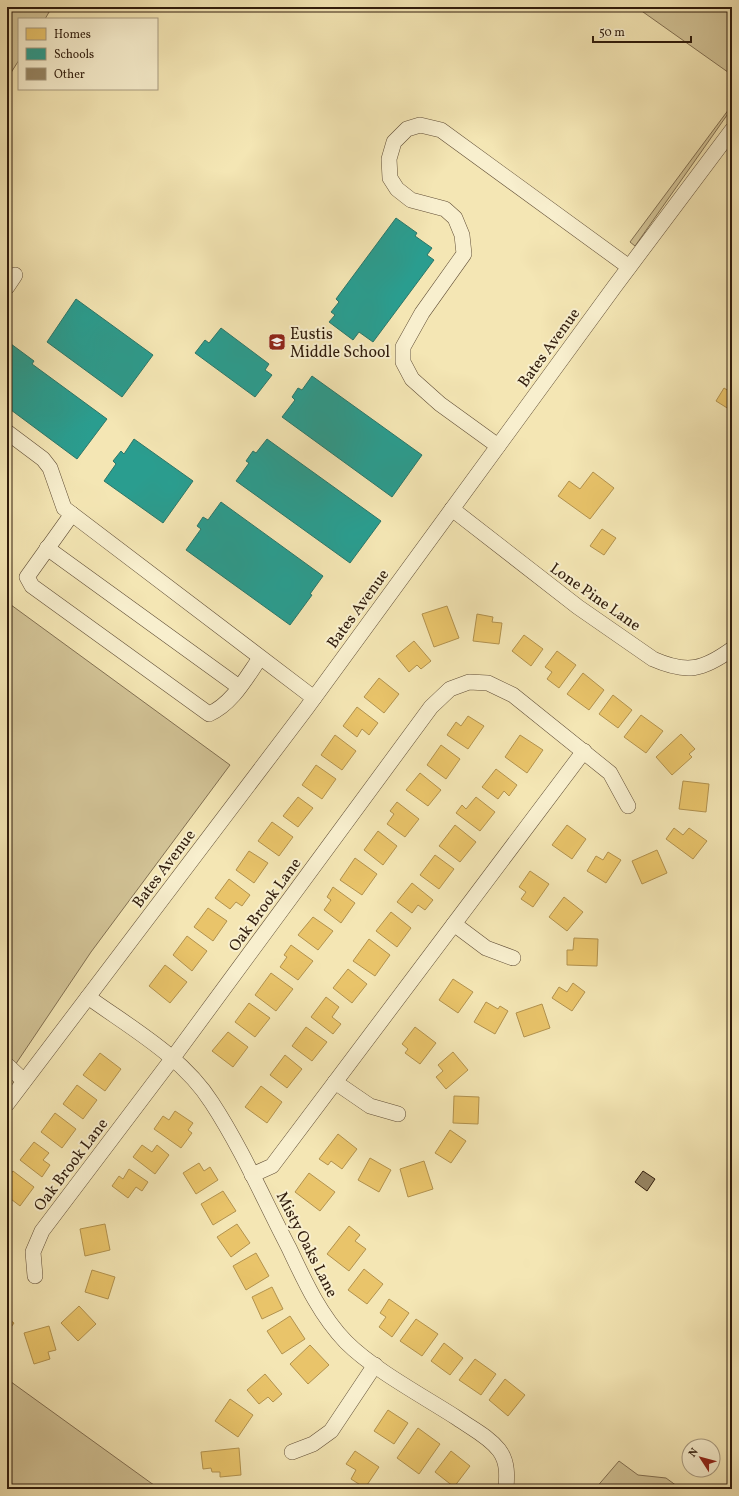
<svg xmlns="http://www.w3.org/2000/svg" width="739" height="1496" viewBox="0 0 739 1496" font-family="Vollkorn,serif">
<style>
.green{fill:#d3c497;stroke:#827052}
.homes{fill:#e9c46a;stroke:#b2924e}
.schools{fill:#2a9d8f;stroke:#2c7668}
.building{fill:#968563;stroke:#301c0c}
.lines{fill:none;stroke-linecap:round;stroke-linejoin:round}
.minor-casing{stroke:#614e36;stroke-width:16}
.minor{stroke:#f8efce;stroke-width:15}
.labels{text-anchor:middle;stroke-width:4;stroke-linejoin:round;paint-order:stroke}
.poi-label{font-size:16px;fill:#301c0c;stroke:#f8efce;text-anchor:start}
.street-label{font-size:16px;fill:#301c0c;stroke:#f8efce}
</style>
<rect width="100%" height="100%" fill="#f4e6b4"/>
<filter id="stains"><feTurbulence type="fractalNoise" baseFrequency=".005" numOctaves="4"/><feColorMatrix values="0 0 0 0 .2 0 0 0 0 .09 0 0 0 0 .02 0 0 0 .5 -.17"/></filter>
<radialGradient id="worn" r=".72"><stop offset=".6" stop-color="#630" stop-opacity="0"/><stop offset="1" stop-color="#630" stop-opacity=".3"/></radialGradient>
<g class="green">
<polygon points="7,7 52,7 45,19 19,19 19,60 7,79"/>
<polygon points="636,7 732,7 732,75"/>
<polygon points="732,105 732,108 635,246 630,242"/>
<polygon points="7,602 230,765 91,952 7,1077"/>
<polygon points="7,1379 151,1483 160,1489 7,1489"/>
<polygon points="619,1461 638,1475 666,1478 681,1489 595,1489"/>
</g>
<g class="homes">
<polygon points="724,388 732,393 732,411 716,401"/>
<polygon points="593,472 614,488 590,519 558,496 569,481 580,489"/>
<polygon points="602,529 616,538 604,555 590,546"/>
<polygon points="447,606 459,638 434,647 422,614"/>
<polygon points="477,614 493,617 492,622 502,623 499,644 473,641"/>
<polygon points="524,635 543,649 531,666 512,651"/>
<polygon points="414,641 431,661 421,669 417,665 409,672 396,656"/>
<polygon points="557,651 576,665 559,688 547,679 552,672 545,667"/>
<polygon points="583,673 604,690 589,710 567,694"/>
<polygon points="379,678 399,694 384,713 364,697"/>
<polygon points="613,695 632,710 618,728 599,714"/>
<polygon points="357,707 378,723 369,735 362,729 357,737 343,726"/>
<polygon points="641,715 663,731 646,753 624,737"/>
<polygon points="468,716 484,726 468,749 447,735 456,722 461,726"/>
<polygon points="681,734 695,749 689,754 692,757 672,775 656,757"/>
<polygon points="335,735 356,751 342,770 321,755"/>
<polygon points="520,735 543,750 527,773 505,757"/>
<polygon points="441,745 460,759 446,779 427,765"/>
<polygon points="316,765 336,779 322,799 302,785"/>
<polygon points="496,769 517,785 509,796 504,791 498,799 482,787"/>
<polygon points="420,773 441,790 428,806 406,790"/>
<polygon points="683,781 709,784 706,812 679,809"/>
<polygon points="298,797 313,808 298,827 283,816"/>
<polygon points="476,797 495,812 480,831 456,813 462,805 466,809"/>
<polygon points="397,802 419,819 405,837 387,824 394,814 390,811"/>
<polygon points="272,822 293,837 279,856 258,841"/>
<polygon points="455,825 476,842 460,862 439,846"/>
<polygon points="567,825 586,839 572,859 552,845"/>
<polygon points="674,828 683,835 689,828 707,841 693,859 666,839"/>
<polygon points="378,831 397,846 383,865 364,850"/>
<polygon points="657,850 667,873 642,884 632,861"/>
<polygon points="249,851 268,863 254,883 236,870"/>
<polygon points="608,852 621,860 606,883 587,871 596,856 603,860"/>
<polygon points="435,855 454,869 439,889 420,875"/>
<polygon points="355,858 377,874 362,895 340,880"/>
<polygon points="530,871 549,884 533,907 521,899 526,892 519,887"/>
<polygon points="229,879 250,895 242,906 236,902 230,909 215,898"/>
<polygon points="412,883 433,900 425,910 418,905 412,913 397,902"/>
<polygon points="333,887 355,903 341,923 324,910 331,900 327,897"/>
<polygon points="564,897 583,912 567,931 549,917"/>
<polygon points="208,908 227,921 213,941 194,927"/>
<polygon points="391,912 411,928 397,947 376,931"/>
<polygon points="313,917 333,931 318,950 298,935"/>
<polygon points="187,936 207,951 192,971 173,955"/>
<polygon points="574,938 598,939 597,966 567,965 567,950 573,950"/>
<polygon points="369,939 390,955 375,976 353,961"/>
<polygon points="291,945 313,961 298,980 280,967 287,957 284,955"/>
<polygon points="165,965 187,982 170,1003 149,986"/>
<polygon points="348,969 367,984 352,1003 333,988"/>
<polygon points="271,973 293,989 276,1011 255,995"/>
<polygon points="453,979 473,992 458,1013 439,1000"/>
<polygon points="573,983 585,992 572,1011 552,998 559,987 567,992"/>
<polygon points="326,997 339,1007 332,1017 341,1024 333,1034 311,1017"/>
<polygon points="486,1002 498,1009 500,1006 508,1011 495,1034 474,1022"/>
<polygon points="249,1003 270,1018 255,1037 235,1022"/>
<polygon points="542,1004 550,1028 524,1037 516,1013"/>
<polygon points="306,1027 327,1042 312,1061 292,1046"/>
<polygon points="415,1027 436,1043 420,1064 405,1053 408,1049 402,1044"/>
<polygon points="228,1032 248,1047 233,1067 212,1051"/>
<polygon points="453,1052 468,1070 446,1089 436,1077 443,1071 438,1065"/>
<polygon points="100,1053 121,1069 105,1091 83,1075"/>
<polygon points="285,1055 302,1069 287,1088 270,1075"/>
<polygon points="77,1085 97,1100 83,1119 63,1104"/>
<polygon points="261,1086 282,1102 267,1123 245,1107"/>
<polygon points="454,1096 479,1097 478,1124 453,1123"/>
<polygon points="175,1111 193,1123 188,1130 192,1133 181,1148 154,1129 163,1116 169,1120"/>
<polygon points="55,1113 76,1129 62,1148 41,1132"/>
<polygon points="450,1130 466,1141 451,1163 435,1153"/>
<polygon points="338,1134 357,1149 342,1169 331,1161 328,1165 319,1159"/>
<polygon points="34,1142 49,1153 43,1160 50,1165 42,1177 20,1160"/>
<polygon points="142,1145 152,1152 157,1145 169,1155 155,1174 133,1157"/>
<polygon points="370,1158 391,1170 379,1192 358,1180"/>
<polygon points="424,1161 433,1189 408,1197 400,1169"/>
<polygon points="199,1163 204,1171 210,1167 218,1180 196,1194 183,1173"/>
<polygon points="129,1169 148,1182 142,1191 136,1187 128,1198 112,1186 119,1176 123,1179"/>
<polygon points="13,1171 34,1187 20,1206 7,1196 7,1179"/>
<polygon points="309,1173 335,1192 320,1211 295,1192"/>
<polygon points="223,1191 236,1211 213,1225 201,1204"/>
<polygon points="105,1224 110,1250 85,1256 80,1229"/>
<polygon points="237,1224 250,1243 231,1257 217,1237"/>
<polygon points="349,1226 360,1235 355,1241 366,1249 349,1271 327,1254"/>
<polygon points="256,1253 269,1276 246,1290 233,1266"/>
<polygon points="364,1269 383,1284 367,1304 348,1290"/>
<polygon points="92,1270 115,1277 108,1299 85,1292"/>
<polygon points="272,1287 283,1309 262,1319 252,1297"/>
<polygon points="389,1299 409,1313 392,1337 379,1327 386,1317 380,1313"/>
<polygon points="79,1306 96,1324 78,1341 61,1323"/>
<polygon points="290,1316 305,1339 282,1354 267,1331"/>
<polygon points="7,1318 14,1323 7,1333"/>
<polygon points="416,1319 438,1334 422,1356 400,1341"/>
<polygon points="49,1326 56,1350 48,1352 50,1359 34,1364 24,1333"/>
<polygon points="444,1343 463,1358 450,1375 431,1361"/>
<polygon points="310,1345 329,1365 308,1384 290,1364"/>
<polygon points="475,1359 496,1374 481,1395 459,1380"/>
<polygon points="265,1374 282,1394 273,1402 268,1397 259,1404 247,1390"/>
<polygon points="505,1379 525,1395 508,1416 489,1400"/>
<polygon points="230,1399 253,1415 238,1437 215,1421"/>
<polygon points="388,1410 408,1423 394,1444 374,1431"/>
<polygon points="418,1428 440,1444 419,1474 397,1458"/>
<polygon points="239,1448 241,1475 220,1477 220,1472 212,1472 211,1468 203,1469 201,1452"/>
<polygon points="355,1451 379,1467 365,1488 351,1479 356,1470 346,1464"/>
<polygon points="451,1451 470,1466 454,1487 435,1472"/>
</g>
<g class="schools">
<polygon points="396,218 417,233 415,236 432,248 427,255 434,260 373,342 359,332 353,340 329,322 335,315 331,312 339,302 336,299"/>
<polygon points="76,299 153,355 122,397 47,342"/>
<polygon points="221,328 269,364 265,370 272,375 255,397 195,353 205,340 209,343"/>
<polygon points="7,341 34,361 32,364 107,419 77,459 7,407"/>
<polygon points="312,376 422,455 392,497 282,417 295,400 292,397 298,388 302,390"/>
<polygon points="134,439 193,481 163,523 104,481 116,464 113,461 121,451 124,454"/>
<polygon points="267,439 381,521 350,563 236,481 249,463 246,461 253,451 256,453"/>
<polygon points="221,502 323,576 310,594 312,595 290,625 186,550 201,529 197,526 203,517 208,520"/>
</g>
<polygon class="building" points="643,1171 655,1179 647,1191 635,1182"/>
<g class="lines">
<g class="minor-casing">
<g id="minor">
<polyline points="7,287 15,275"/>
<polyline points="7,432 43,459 50,468 64,508 314,698"/>
<polyline points="498,446 440,404 412,379 403,362 403,347 422,313 464,254 462,235 455,218 445,209 411,200 397,189 390,178 389,159 394,142 407,129 420,125 441,130 629,267"/>
<path d="M452,509L578,607L653,659C687,674 703,670 732,649"/>
<path d="M72,514L27,577L32,586L209,714C232,704 246,678 260,658"/>
<polyline points="47,548 239,687"/>
<polyline points="454,924 486,948 513,958"/>
<path d="M88,997C131,1028 183,1057 212,1103C242,1149 264,1200 289,1248C305,1282 320,1315 346,1342C374,1370 423,1396 457,1418C471,1428 488,1436 499,1450C508,1462 507,1476 506,1489"/>
<polyline points="7,1065 24,1081"/>
<polyline points="335,1082 370,1106 398,1114"/>
<polyline points="7,1104 306,709 615,286 732,130"/>
<polyline points="252,1175 272,1166 584,751"/>
<polyline points="35,1276 33,1252 42,1231 172,1059 431,707 450,689 469,682 488,683 513,695 610,773 628,806"/>
<polyline points="292,1452 313,1444 331,1431 375,1365"/>
</g>
</g>
<use href="#minor" class="minor"/>
</g>
<defs>
<g id="school-square" transform="scale(0.9)"><rect x="-9" y="-9" width="18" height="18" rx="4" fill="#8f2418" stroke="#f8efce"/><path d="M0-5L7-2L0 1L-7-2ZM-4 1L0 2.5L4 1V4Q0 6-4 4Z" fill="#fff"/></g>
</defs>
<g fill-rule="evenodd">
<use href="#school-square" x="277" y="342"/>
</g>
<g class="labels">
<g class="poi-label">
<text x="290" y="339">Eustis<tspan x="290" dy="18">Middle School</tspan></text>
</g>
<g class="street-label">
<text transform="translate(548 347) rotate(-54)" y="6">Bates Avenue</text>
<text transform="translate(596 596) rotate(35)" y="6">Lone Pine Lane</text>
<text transform="translate(357 608) rotate(-54)" y="6">Bates Avenue</text>
<text transform="translate(163 868) rotate(-53)" y="6">Bates Avenue</text>
<text transform="translate(264 904) rotate(-54)" y="6">Oak Brook Lane</text>
<text transform="translate(70 1164) rotate(-53)" y="6">Oak Brook Lane</text>
<text transform="translate(308 1244) rotate(63)" y="6">Misty Oaks Lane</text>
</g>
</g>
<rect width="739" height="1496" fill="none" stroke="#f4e6b4" stroke-width="24"/>
<rect x="8" y="8" width="723" height="1480" fill="none" stroke="#301c0c" stroke-width="2"/>
<rect x="12" y="12" width="715" height="1472" fill="none" stroke="#301c0c"/>
<rect x="18" y="18" width="140" height="72" fill="#f8efce" stroke="#a89b80"/>
<rect x="26" y="28" width="20" height="12" fill="#e9c46a" stroke="#a89b80"/>
<text x="54" y="38" font-size="12" fill="#301c0c">Homes</text>
<rect x="26" y="48" width="20" height="12" fill="#2a9d8f" stroke="#a89b80"/>
<text x="54" y="58" font-size="12" fill="#301c0c">Schools</text>
<rect x="26" y="68" width="20" height="12" fill="#968563" stroke="#a89b80"/>
<text x="54" y="78" font-size="12" fill="#301c0c">Other</text>
<g transform="translate(701 1458) rotate(306)"><circle r="19" fill="#f8efce" stroke="#a89b80"/>
<path d="M0-3L7 15L0 10L-7 15Z" fill="#8f2418"/>
<text y="-6" font-size="11" font-weight="bold" text-anchor="middle" fill="#301c0c">N</text>
</g>
<path d="M593 36v6h98v-6" fill="none" stroke="#301c0c" stroke-width="2"/>
<text x="599" y="36" font-size="12" fill="#301c0c" stroke="#f8efce" stroke-width="3" paint-order="stroke">50 m</text>
<rect width="100%" height="100%" filter="url(#stains)"/>
<rect width="100%" height="100%" fill="url(#worn)"/>
</svg>
